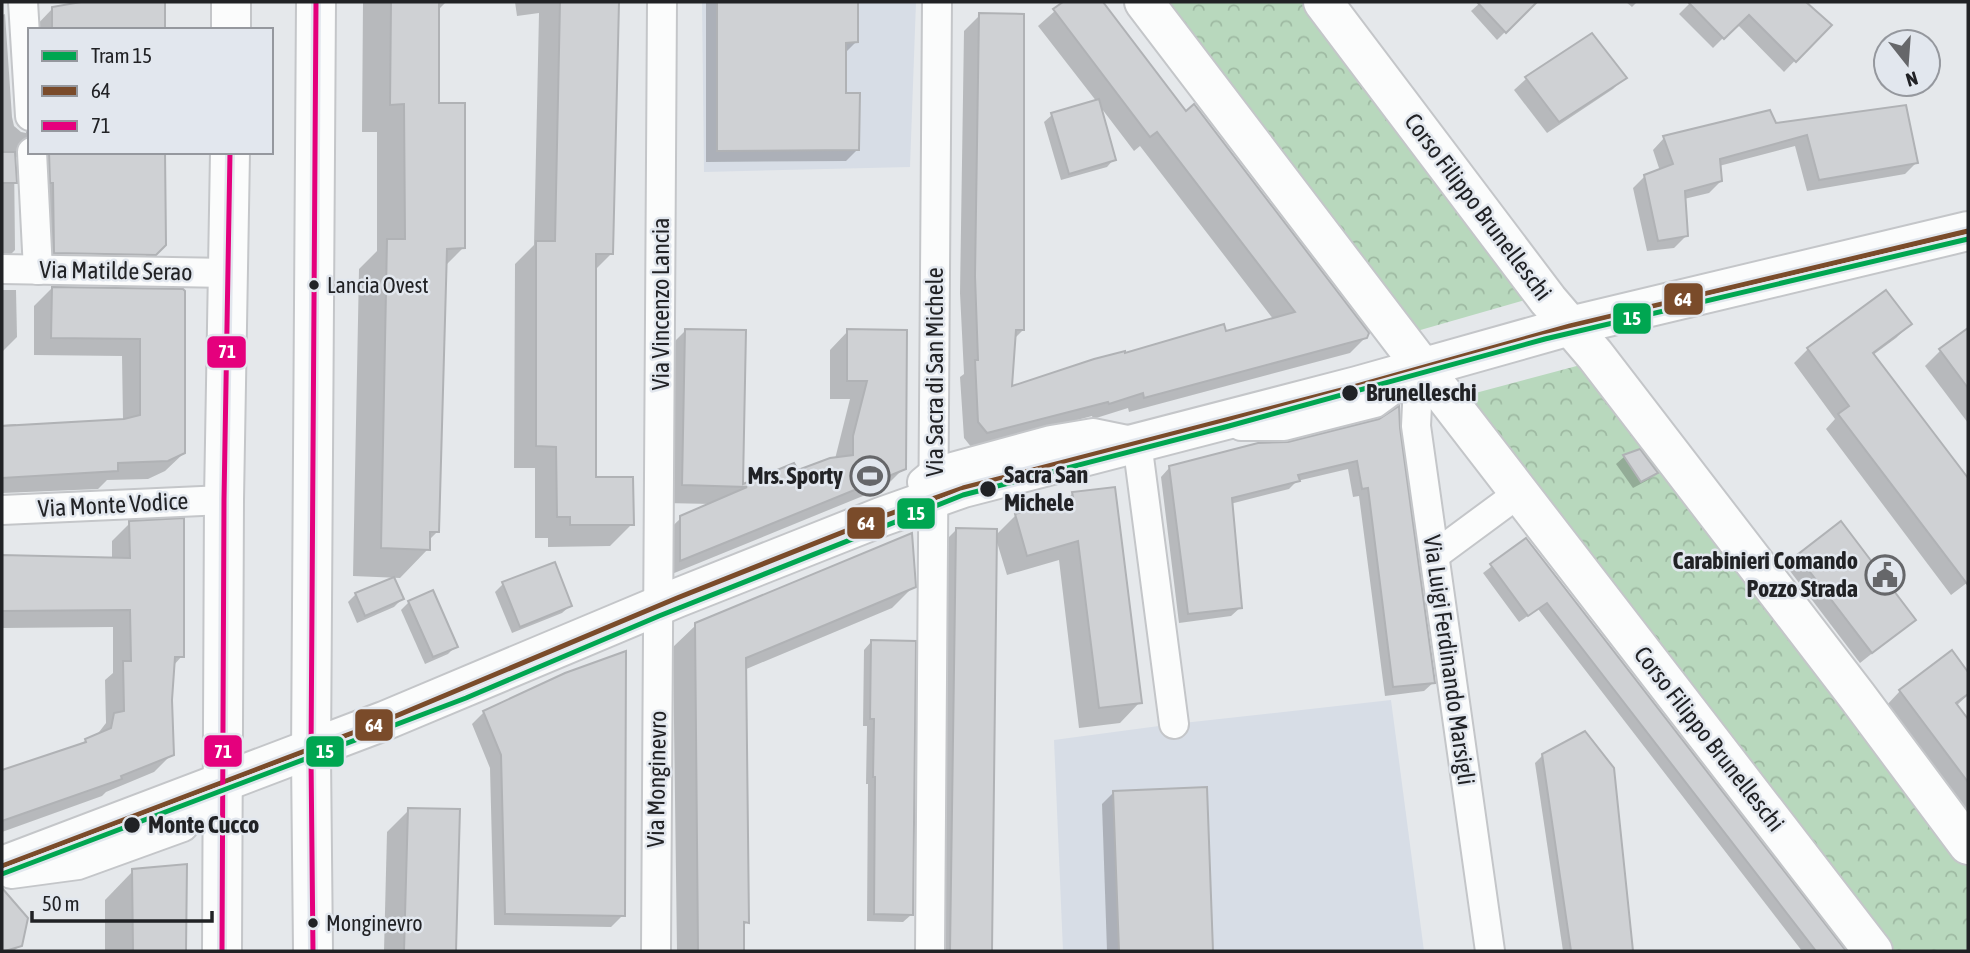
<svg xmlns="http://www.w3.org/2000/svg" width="1970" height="953" viewBox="0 0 1970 953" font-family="'Asap Condensed',sans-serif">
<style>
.built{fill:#d7dde6}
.park{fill:url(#park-crowns)}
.shadow{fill:#0003;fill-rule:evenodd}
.building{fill:#cfd1d4;stroke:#b0b2b5;stroke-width:2}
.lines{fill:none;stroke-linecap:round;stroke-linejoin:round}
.street-casing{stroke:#c4c6c9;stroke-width:32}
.secondary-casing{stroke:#c4c6c9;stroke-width:42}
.street{stroke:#fbfcfc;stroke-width:28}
.secondary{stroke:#fbfcfc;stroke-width:38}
.bus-1-casing{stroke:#e2e7ee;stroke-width:10}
.bus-2-casing{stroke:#e2e7ee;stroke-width:10}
.bus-1{stroke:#7a4b2a;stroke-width:5}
.bus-2{stroke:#e5007d;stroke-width:5}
.tram-1-casing{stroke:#e2e7ee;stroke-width:10}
.tram-1{stroke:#00a651;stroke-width:5}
.bus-dot{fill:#212225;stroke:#e2e7ee;stroke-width:2.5}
.labels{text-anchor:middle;stroke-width:5;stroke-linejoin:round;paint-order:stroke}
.bus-label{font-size:22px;fill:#212225;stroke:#e2e7ee;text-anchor:start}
.street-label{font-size:24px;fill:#212225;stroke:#e2e7ee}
.stop-label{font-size:24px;font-weight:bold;fill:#212225;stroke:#e2e7ee;text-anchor:start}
.poi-label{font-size:24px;font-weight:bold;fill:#212225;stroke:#e2e7ee;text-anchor:end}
.line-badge{stroke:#e2e7ee;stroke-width:2.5}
.badge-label{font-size:19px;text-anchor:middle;font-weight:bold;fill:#fff}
</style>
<defs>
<pattern id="park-crowns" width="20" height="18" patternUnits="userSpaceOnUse" patternTransform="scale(1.75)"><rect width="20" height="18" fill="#b8d8bd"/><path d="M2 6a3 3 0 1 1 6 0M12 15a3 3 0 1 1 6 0" fill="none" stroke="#9eb9a2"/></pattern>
</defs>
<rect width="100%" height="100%" fill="#e5e8eb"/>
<g class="built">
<polygon points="702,2 916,2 910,167 704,172"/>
<polygon points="1391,700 1424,951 1063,951 1054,740 1174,724"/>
</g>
<g class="park">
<polygon points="1164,2 1312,2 1525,300 1417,331"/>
<polygon points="1588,363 1968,867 1968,951 1892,951 1468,395"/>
</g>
<g class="shadow">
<polygon points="95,2 163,2 163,30 32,30 53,8"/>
<polygon points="363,2 446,2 437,11 437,105 463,248 445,266 438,531 428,541 428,549 400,578 353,576 359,269 377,251 377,132 362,132"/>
<polygon points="515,2 617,2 612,253 595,270 594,479 632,524 610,546 548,547 548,538 535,538 535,468 514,468 515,264 534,245 539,13 517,16"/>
<polygon points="706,2 856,2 856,42 845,53 844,95 858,149 846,161 706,162"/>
<polygon points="1065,2 1100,2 1186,113 1366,337 1350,353 1129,412 1128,408 1093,419 1092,416 972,448 964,438 960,377 964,374 960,293 964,31 980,15 1023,330 1014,339 1011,388 1274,320 1140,146 1134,151 1099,105 1114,159 1107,167 1061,180 1044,122 1052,115 1097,102 1038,26"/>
<polygon points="1481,2 1535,2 1497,40 1471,11"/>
<polygon points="1626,2 1637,2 1632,7"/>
<polygon points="1691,2 1804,2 1829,25 1784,72 1737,24 1713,48 1679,14"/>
<path d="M5,14L12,117L14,126L21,132L26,133L24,98L30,93V152H164V245L134,275L34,273L19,158L14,156L15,250L2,263V15ZM45,251L146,253V257L45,255Z"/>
<polygon points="1591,36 1624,78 1613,89 1547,133 1514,90 1526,79"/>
<polygon points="1775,125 1917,162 1905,174 1807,191 1795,146 1719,166 1721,181 1709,193 1684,199 1686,236 1674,248 1647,251 1633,188 1645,176 1660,171 1653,150 1664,138"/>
<polygon points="52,288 182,291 184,453 165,471 148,479 107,480 98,489 2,493 2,425 16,424 16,427 123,420 122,356 34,355 34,306"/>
<polygon points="2,290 16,290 17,337 2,352"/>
<polygon points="1910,324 1896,338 1873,355 1968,481 1968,582 1951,595 1826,429 1835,419 1794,363 1808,349"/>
<polygon points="1968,330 1968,423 1925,366 1940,351"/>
<polygon points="685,331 741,487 798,472 835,459 850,399 830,399 830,350 848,331 904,468 885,487 662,578 662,536 681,518 712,504 664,503 667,349"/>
<polygon points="1380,421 1398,428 1434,682 1424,691 1385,696 1359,496 1353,497 1348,469 1297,481 1289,489 1230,504 1241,607 1231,616 1179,623 1161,477 1170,467 1288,444"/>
<polygon points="1639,452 1656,473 1648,480 1633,488 1616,464 1624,457"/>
<polygon points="1073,493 1140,702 1120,723 1079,728 1059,560 1007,575 996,539 990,951 929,951 934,552 956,530 996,535 1016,515 1066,500"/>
<polygon points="130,523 182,656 173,666 170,700 172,754 154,772 106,792 102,796 2,832 2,772 80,746 86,740 96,736 106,723 105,680 113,673 113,627 2,628 2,557 112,559 112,541"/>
<polygon points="1526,540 1843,951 1802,951 1538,609 1519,622 1483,573"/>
<polygon points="1798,556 1914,620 1860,663 1787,567"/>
<polygon points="503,584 570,606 562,613 512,633 495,592"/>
<polygon points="914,586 892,608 744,670 747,922 742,927 742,951 677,951 673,647 696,625"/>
<polygon points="356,594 402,599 394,607 357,623 348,602"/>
<polygon points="409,602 456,646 448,654 425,664 401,610"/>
<polygon points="871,642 911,915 903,922 867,921 868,784 866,784 867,726 863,726 864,650"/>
<polygon points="1952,653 1968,675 1968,695 1956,706 1968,722 1968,818 1885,707 1900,691"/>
<polygon points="484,712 623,915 611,927 494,925 490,768 472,724"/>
<polygon points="1543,755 1613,769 1631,951 1563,951 1535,763"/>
<polygon points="1205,789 1211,951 1107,951 1102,804 1113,793"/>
<polygon points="409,810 458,811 455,951 384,951 387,832"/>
<polygon points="185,866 184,951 105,951 105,900 133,871"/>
<polygon points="6,896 20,945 14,951 2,951 2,898"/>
</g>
<g class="building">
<polygon points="81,2 165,2 165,30 52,30 52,7"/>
<polygon points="391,2 439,2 439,103 465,103 465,248 447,249 439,532 430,532 430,550 381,548 387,239 405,239 404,104 390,105"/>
<polygon points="560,2 619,2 613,254 596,254 596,477 633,477 634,525 570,525 570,517 557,517 556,447 536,446 536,241 555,241"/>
<polygon points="717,2 858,2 858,42 846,43 846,93 860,93 859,150 717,151"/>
<polygon points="1063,2 1103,2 1186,111 1194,104 1369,333 1367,338 1144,398 1143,393 1109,404 1108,402 987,433 978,422 975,360 978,360 975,276 979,13 1024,14 1024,330 1016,330 1012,386 1094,359 1125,351 1125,353 1224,324 1226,331 1295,312 1157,132 1150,137 1053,9"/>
<polygon points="1477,2 1537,2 1506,33"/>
<polygon points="1688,2 1806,2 1832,25 1796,62 1749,15 1724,39"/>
<polygon points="1592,33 1627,78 1559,122 1525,77"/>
<polygon points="1099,99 1116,160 1069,174 1051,113"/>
<polygon points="1906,105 1918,163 1819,180 1807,135 1720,159 1722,181 1685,191 1688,236 1658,241 1644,175 1673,164 1663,136 1770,110 1776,123"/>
<polygon points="2,152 15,152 17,183 2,183"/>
<polygon points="49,152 165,152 166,245 156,255 54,253 53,183 50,183"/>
<polygon points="52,287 183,289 185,291 185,453 168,461 118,463 118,471 2,478 2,426 124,419 140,415 140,339 51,338"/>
<polygon points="1886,290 1912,324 1873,353 1968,478 1968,585 1838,414 1849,406 1807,348"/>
<polygon points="1968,328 1968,388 1939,349"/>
<polygon points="685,329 746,330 743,484 794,463 798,470 830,458 853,455 853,436 867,381 847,381 847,329 907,330 906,469 680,561 680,516 747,487 682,485"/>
<polygon points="1399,406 1400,428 1435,683 1393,687 1368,488 1362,489 1357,461 1298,475 1300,481 1232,498 1242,608 1188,614 1169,466 1258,443 1288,442 1379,419"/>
<polygon points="1640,449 1658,473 1641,482 1623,455"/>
<polygon points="1115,487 1142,703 1099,708 1078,541 1027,556 1015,514 1073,497 1072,492"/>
<polygon points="184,518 184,657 175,657 172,700 174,755 121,776 122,779 2,821 2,770 86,742 85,739 111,728 114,713 124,711 123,661 131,661 130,610 2,611 2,555 130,558 129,521"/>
<polygon points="1841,521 1916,620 1872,653 1797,555"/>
<polygon points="956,528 997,529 992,951 950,951"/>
<polygon points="912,533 916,587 746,658 749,923 744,922 744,951 698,951 695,623"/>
<polygon points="1526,538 1846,951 1816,951 1547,603 1528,616 1490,564"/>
<polygon points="555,562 572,606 520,627 502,582"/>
<polygon points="394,577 404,599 365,616 355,593"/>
<polygon points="433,590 458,647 433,657 408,601"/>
<polygon points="871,640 916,641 913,915 874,914 875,777 873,777 874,719 870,719"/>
<polygon points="1952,650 1968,672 1968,694 1956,703 1968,719 1968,782 1899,690"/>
<polygon points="626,651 625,916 505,914 501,755 483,711 565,673"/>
<polygon points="1585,731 1614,768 1633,951 1571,951 1542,754"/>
<polygon points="1207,787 1213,951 1119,951 1113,791"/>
<polygon points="408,808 460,809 456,951 404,951"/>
<polygon points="187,864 186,951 133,951 132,869"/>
<polygon points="2,888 28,918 22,946 5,951 2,951"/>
</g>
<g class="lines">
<g class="street-casing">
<g id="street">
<polyline points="23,2 30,116"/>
<polyline points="32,152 38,270"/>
<polyline points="2,269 229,273"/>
<polyline points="1423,368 1417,405 1416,426 1490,951"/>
<polyline points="1241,426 1284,426 1375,403 1409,378"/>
<polyline points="922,482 934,472 1051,440 1093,433 1137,442 1174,724"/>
<polyline points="2,510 224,500"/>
<polyline points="1435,555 1519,493"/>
<polyline points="11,874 78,865 183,827 207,797 218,787"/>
<polyline points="656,951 662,2"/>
<polyline points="930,951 937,2"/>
</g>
</g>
<g class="secondary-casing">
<g id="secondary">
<polyline points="1144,2 1423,368 1873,951"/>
<polyline points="1323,2 1548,300 1595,355 1857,696 1968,845"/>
<polyline points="231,30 231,2"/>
<polyline points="2,866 384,721 677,598 881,517 963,488 1357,386 1570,326 1968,231"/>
<polyline points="222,951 224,500 230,152"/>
<polyline points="313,951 311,757 316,2"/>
</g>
</g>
<use href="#street" class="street"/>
<use href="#secondary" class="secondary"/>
<g class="bus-1-casing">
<polyline id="bus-1" points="2,866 384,721 677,598 881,517 963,488 1357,386 1570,326 1968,231"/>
</g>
<g class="bus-2-casing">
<g id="bus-2">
<polyline points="222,951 224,500 230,152"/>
<polyline points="313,951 311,757 316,2"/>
</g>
</g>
<use href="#bus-1" class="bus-1"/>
<use href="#bus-2" class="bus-2"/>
<g class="tram-1-casing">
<polyline id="tram-1" points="2,874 466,698 659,616 963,495 1229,426 1545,339 1968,239"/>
</g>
<use href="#tram-1" class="tram-1"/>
</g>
<defs>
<g id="stadium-ring" transform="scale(2.0125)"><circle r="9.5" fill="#e2e7ee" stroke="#66676a" stroke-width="1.5"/><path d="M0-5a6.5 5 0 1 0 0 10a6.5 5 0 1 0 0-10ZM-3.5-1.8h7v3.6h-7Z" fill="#66676a"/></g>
<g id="civic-ring" transform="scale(2.0125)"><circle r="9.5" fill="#e2e7ee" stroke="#66676a" stroke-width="1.5"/><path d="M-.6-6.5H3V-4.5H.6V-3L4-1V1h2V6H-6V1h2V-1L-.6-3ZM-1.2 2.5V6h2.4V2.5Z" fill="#66676a"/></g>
</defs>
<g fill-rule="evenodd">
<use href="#stadium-ring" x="870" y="476"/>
<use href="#civic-ring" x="1885" y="575"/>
</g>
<g class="bus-dot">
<circle cx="314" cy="285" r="6"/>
<circle cx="1350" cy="393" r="9"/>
<circle cx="988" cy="489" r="9"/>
<circle cx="132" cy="825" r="9"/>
<circle cx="313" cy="923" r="6"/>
</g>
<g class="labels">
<g class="bus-label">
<text x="327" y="293">Lancia Ovest</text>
<text x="326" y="931">Monginevro</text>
</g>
<g class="street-label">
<text transform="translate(1478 207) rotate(53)" y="8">Corso Filippo Brunelleschi</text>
<text transform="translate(116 271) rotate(1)" y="8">Via Matilde Serao</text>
<text transform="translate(661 304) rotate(-90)" y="8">Via Vincenzo Lancia</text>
<text transform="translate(935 372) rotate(-90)" y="8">Via Sacra di San Michele</text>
<text transform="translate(113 505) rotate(-3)" y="8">Via Monte Vodice</text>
<text transform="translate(1449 660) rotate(82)" y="8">Via Luigi Ferdinando Marsigli</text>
<text transform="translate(1709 739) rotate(52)" y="8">Corso Filippo Brunelleschi</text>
<text transform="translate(657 779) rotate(-89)" y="8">Via Monginevro</text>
</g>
<g class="stop-label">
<text x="1366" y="401">Brunelleschi</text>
<text x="1004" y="483">Sacra San<tspan x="1004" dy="28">Michele</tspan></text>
<text x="148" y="833">Monte Cucco</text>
</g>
<g class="poi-label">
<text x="843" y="484">Mrs. Sporty</text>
<text x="1858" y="569">Carabinieri Comando<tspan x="1858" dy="28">Pozzo Strada</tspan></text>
</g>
</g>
<g class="line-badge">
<rect x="1663" y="282" width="41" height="34" rx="7" fill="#7a4b2a"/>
<rect x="1612" y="302" width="40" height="33" rx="7" fill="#00a651"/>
<rect x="206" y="335" width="41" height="34" rx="7" fill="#e5007d"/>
<rect x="896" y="497" width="40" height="33" rx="7" fill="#00a651"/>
<rect x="846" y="506" width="40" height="34" rx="7" fill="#7a4b2a"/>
<rect x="354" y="708" width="40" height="34" rx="7" fill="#7a4b2a"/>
<rect x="203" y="734" width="40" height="34" rx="7" fill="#e5007d"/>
<rect x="305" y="735" width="40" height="33" rx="7" fill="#00a651"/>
</g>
<g class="badge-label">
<text x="1683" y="306">64</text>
<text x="1632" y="325">15</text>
<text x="227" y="358">71</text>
<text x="916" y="520">15</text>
<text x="866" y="530">64</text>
<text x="374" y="732">64</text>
<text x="223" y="758">71</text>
<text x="325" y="758">15</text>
</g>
<rect width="1970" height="953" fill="none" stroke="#212225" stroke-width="7"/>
<rect x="28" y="28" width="245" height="126" fill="#e2e7ee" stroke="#95989e" stroke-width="2"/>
<rect x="42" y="51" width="35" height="10" fill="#00a651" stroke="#95989e" stroke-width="2"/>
<text x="91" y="63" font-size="21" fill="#212225">Tram 15</text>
<rect x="42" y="86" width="35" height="10" fill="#7a4b2a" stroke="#95989e" stroke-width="2"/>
<text x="91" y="98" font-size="21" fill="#212225">64</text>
<rect x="42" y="121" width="35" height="10" fill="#e5007d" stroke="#95989e" stroke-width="2"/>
<text x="91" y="133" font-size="21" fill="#212225">71</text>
<g transform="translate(1907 63) rotate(163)"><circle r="33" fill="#e2e7ee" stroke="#95989e" stroke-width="2"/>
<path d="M0-5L12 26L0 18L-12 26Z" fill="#66676a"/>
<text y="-10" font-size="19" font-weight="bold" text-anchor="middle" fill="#212225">N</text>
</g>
<path d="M32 911v10h180v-10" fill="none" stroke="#212225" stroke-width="3.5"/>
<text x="42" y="911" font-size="21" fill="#212225" stroke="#e2e7ee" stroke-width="5" paint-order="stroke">50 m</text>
</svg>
